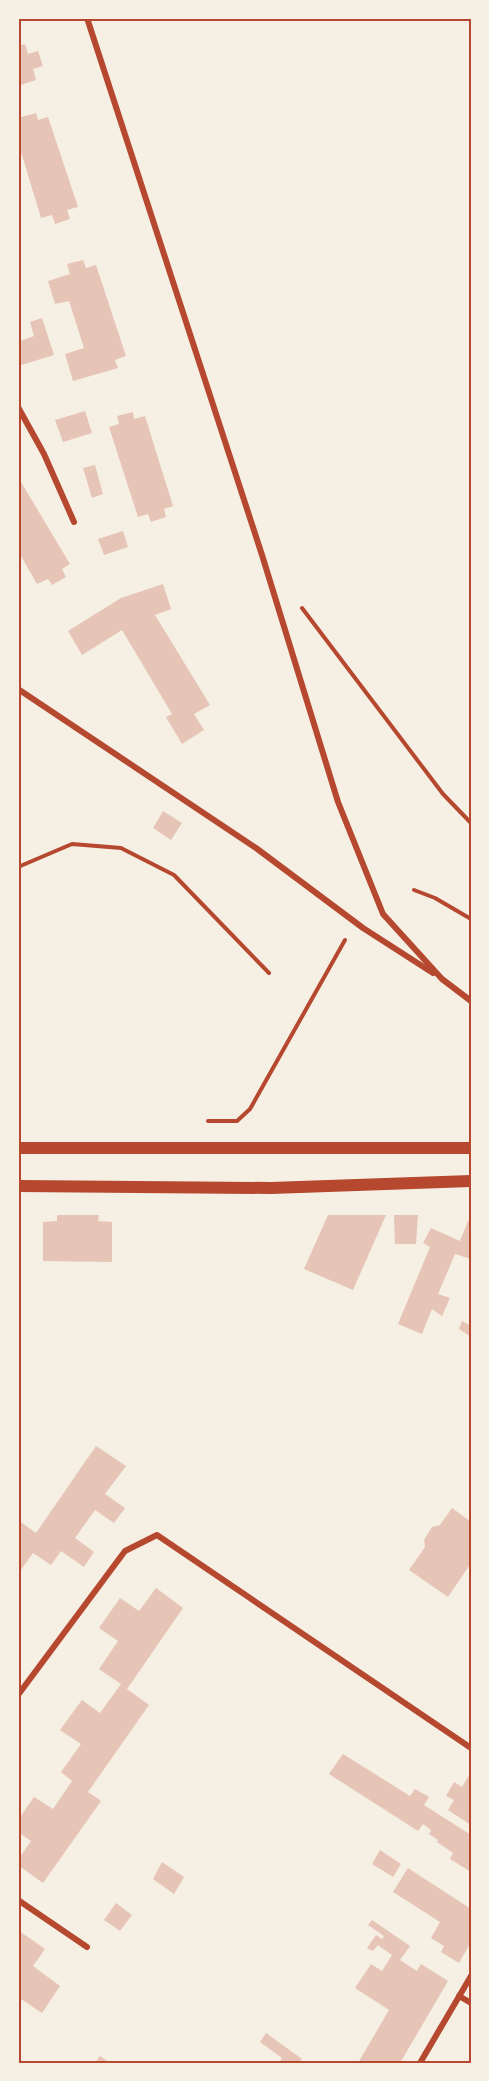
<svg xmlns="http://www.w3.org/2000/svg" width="489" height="2081" viewBox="0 0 489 2081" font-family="'Crimson Pro',serif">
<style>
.building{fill:#e6c5b7}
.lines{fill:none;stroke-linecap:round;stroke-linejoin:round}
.path{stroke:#b5482f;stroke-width:4}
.minor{stroke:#b5482f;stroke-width:6}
.secondary{stroke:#b5482f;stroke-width:12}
.neatline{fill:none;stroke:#b5482f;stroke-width:2}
</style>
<rect width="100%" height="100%" fill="#f6efe4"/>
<g class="building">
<polygon points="25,44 28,54 38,51 43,66 33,69 36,80 18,86 18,46"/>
<polygon points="36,113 38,120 48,117 78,207 67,210 70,219 55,224 52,215 41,218 18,142 18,127 21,126 18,118"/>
<polygon points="83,260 86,268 96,265 126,356 115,360 118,368 73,381 65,354 84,348 69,301 55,304 48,281 70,274 67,264"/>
<polygon points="42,318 54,355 18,366 18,342 34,336 30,322"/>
<polygon points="85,411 92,433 63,442 55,420"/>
<polygon points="133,412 134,419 145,416 173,506 164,509 166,517 151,522 148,514 138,517 109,427 119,424 117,416"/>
<polygon points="95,465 103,494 92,498 83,468"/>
<polygon points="21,482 70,564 62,569 66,577 52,585 48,579 37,584 18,551 18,484"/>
<polygon points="123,531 128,547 104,555 98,539"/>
<polygon points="163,584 171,609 155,615 210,705 194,714 204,730 182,744 166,717 172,714 122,630 82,655 68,631 121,598"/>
<polygon points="163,811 182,823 171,840 153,828"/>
<polygon points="471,1214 471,1259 455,1254 438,1294 450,1298 442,1316 432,1309 422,1334 398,1324 430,1247 423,1243 431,1228 460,1241"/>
<polygon points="57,1215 99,1215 98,1221 112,1222 112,1262 43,1261 43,1222 57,1221"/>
<polygon points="328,1215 386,1215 353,1290 304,1269"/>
<polygon points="394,1215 418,1215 416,1244 395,1244"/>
<polygon points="462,1321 471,1326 471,1337 459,1329"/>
<polygon points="96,1446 126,1466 105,1494 125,1508 114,1523 95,1510 75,1538 94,1552 84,1567 61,1551 51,1565 33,1553 18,1574 18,1520 36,1533"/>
<polygon points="452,1508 471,1522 471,1563 448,1597 409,1570 425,1547 424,1540 432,1527 440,1525"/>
<polygon points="156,1588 183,1608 127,1689 149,1705 88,1792 101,1801 43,1883 18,1865 18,1860 31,1841 18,1832 18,1820 34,1797 53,1809 72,1781 61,1772 81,1744 60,1730 82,1700 100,1713 121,1684 99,1669 118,1641 99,1628 120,1598 139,1611"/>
<polygon points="343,1754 410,1796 415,1789 429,1797 424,1805 471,1835 471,1872 450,1859 453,1853 437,1842 438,1840 429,1834 431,1830 423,1824 418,1831 329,1774"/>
<polygon points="471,1772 471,1825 448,1810 454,1800 446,1796 454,1782 462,1787"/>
<polygon points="380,1850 401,1864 393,1877 372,1864"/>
<polygon points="162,1862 184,1877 174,1894 153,1879"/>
<polygon points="408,1868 471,1909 471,1942 459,1963 441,1952 444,1946 431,1938 440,1922 393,1892"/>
<polygon points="116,1903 132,1915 120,1931 104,1920"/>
<polygon points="372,1920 410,1946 400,1960 417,1971 421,1964 448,1981 400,2063 358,2063 389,2010 355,1988 371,1964 382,1971 392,1955 378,1945 373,1951 367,1948 376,1935 382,1939 384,1936 368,1925"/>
<polygon points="18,1930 45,1949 33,1966 60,1986 42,2013 18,1997"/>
<polygon points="266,2033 302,2059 299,2063 279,2063 282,2058 260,2042"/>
<polygon points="100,2056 110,2063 95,2063"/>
</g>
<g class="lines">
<g class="path">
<polyline points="302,608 443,794 471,823"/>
<polyline points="18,867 72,844 121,848 174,875 269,973"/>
<polyline points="414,890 435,898 471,919"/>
<polyline points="208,1121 237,1121 250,1109 345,940"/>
</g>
<g class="minor">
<polyline points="87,18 262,555 338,802 383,914 442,979 471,1001"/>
<polyline points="18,407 44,454 74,522"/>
<polyline points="18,689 256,848 363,928 433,973"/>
<polyline points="18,1695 125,1551 157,1535 471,1748"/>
<polyline points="18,1900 87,1947"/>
<polyline points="459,1996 471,2003"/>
<polyline points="420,2063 471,1976"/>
</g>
<g class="secondary">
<polyline points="18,1148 471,1148"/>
<polyline points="18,1186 271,1188 471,1181"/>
</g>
</g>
<rect width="489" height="2081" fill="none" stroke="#f6efe4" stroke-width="39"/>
<rect x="20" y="20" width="450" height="2042" class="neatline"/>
</svg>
